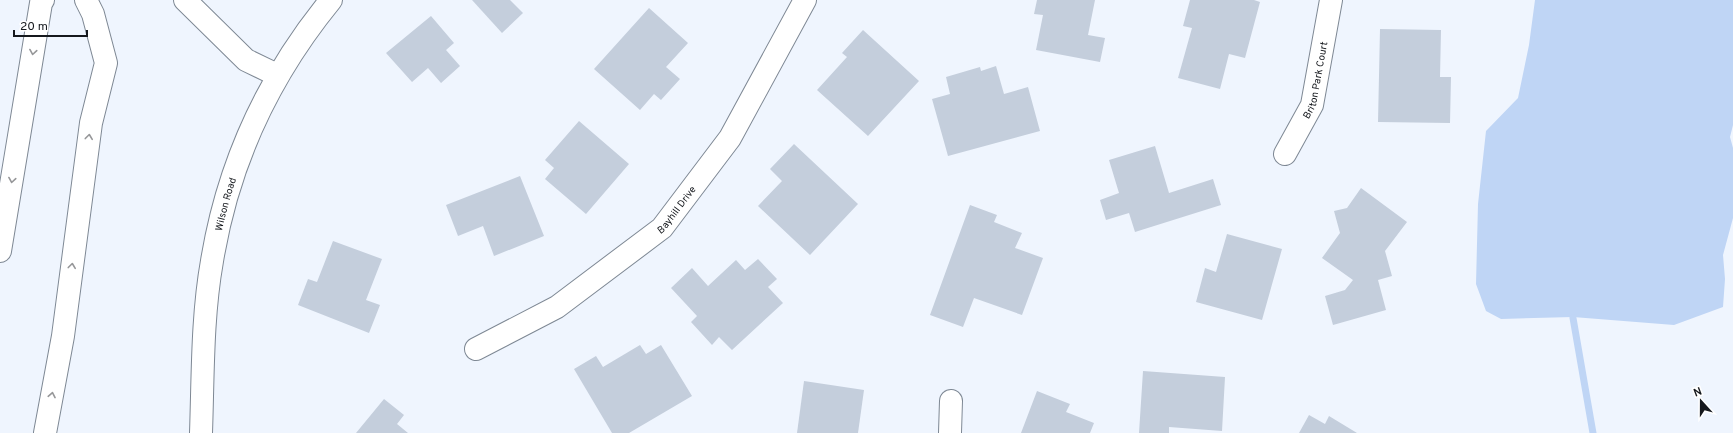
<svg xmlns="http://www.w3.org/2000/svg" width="1733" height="433" viewBox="0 0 1733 433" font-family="Overpass,sans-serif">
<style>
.water{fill:#bfd5f5}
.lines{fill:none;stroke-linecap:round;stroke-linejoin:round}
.stream{stroke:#bfd5f5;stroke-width:7}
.building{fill:#c4cedc}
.minor-casing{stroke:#7e8894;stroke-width:24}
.minor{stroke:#fff;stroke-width:22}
.oneway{stroke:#969799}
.labels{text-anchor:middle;stroke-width:3;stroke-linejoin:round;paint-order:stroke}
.street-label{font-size:10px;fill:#15181d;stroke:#fff}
</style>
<rect width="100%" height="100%" fill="#eff5fe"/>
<polygon class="water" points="1535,0 1733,0 1733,125 1730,137 1733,148 1733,218 1723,255 1725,279 1723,307 1674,325 1573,317 1501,319 1486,311 1476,284 1478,204 1486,131 1518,98 1529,45"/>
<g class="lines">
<polyline class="stream" points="1573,318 1593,433"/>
</g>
<g class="building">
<polygon points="472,0 510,0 523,13 502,33"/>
<polygon points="1037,0 1095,0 1088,35 1105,38 1100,62 1036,50 1043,15 1034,14"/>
<polygon points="1190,0 1254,0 1260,2 1245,58 1229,54 1220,89 1178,78 1192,28 1183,26"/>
<polygon points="649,8 688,43 666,67 680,79 661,100 654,94 640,110 594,69"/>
<polygon points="431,16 454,43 446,50 460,66 441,83 428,68 412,82 386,53"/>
<polygon points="1380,29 1441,30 1440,77 1451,77 1450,123 1378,122"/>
<polygon points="863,30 919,81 868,136 817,90 847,57 842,53"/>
<polygon points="996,66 1004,94 1028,87 1040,131 948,156 932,99 950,94 946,77 980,67 981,71"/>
<polygon points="579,121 629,164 586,214 545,179 554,168 545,160"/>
<polygon points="794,144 858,204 810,255 758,206 782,181 770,169"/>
<polygon points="1155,146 1169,193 1213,179 1221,205 1135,232 1129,213 1106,220 1100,200 1119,193 1109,160"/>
<polygon points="520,176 544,236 494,256 483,226 458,236 446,205"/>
<polygon points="1361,188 1407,222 1385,251 1392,276 1378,280 1386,310 1333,325 1325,296 1345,290 1353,280 1322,258 1340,233 1334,211 1347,208"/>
<polygon points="970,205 997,215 994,222 1022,233 1015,248 1043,258 1022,315 974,298 963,327 930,315"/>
<polygon points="1227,234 1282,249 1262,320 1196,302 1205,268 1216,272"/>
<polygon points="333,241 382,259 366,300 380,305 369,333 298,305 308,279 317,282"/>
<polygon points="758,259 777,279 768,287 783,303 732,350 719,337 712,345 691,322 697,316 671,288 692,268 708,286 736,260 745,270"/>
<polygon points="640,345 646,354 661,345 692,396 629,433 612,433 574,369 596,356 603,367"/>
<polygon points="1143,371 1225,377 1222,431 1169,427 1169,433 1139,433"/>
<polygon points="804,381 864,390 858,433 797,433"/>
<polygon points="1037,391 1070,404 1066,412 1094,423 1090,433 1021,433"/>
<polygon points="384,399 404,415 397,424 408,433 356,433"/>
<polygon points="1309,415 1325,424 1329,416 1357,433 1299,433"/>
</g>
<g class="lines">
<g class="minor-casing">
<g id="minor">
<polyline points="185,0 246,60 277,75"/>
<path id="s1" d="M1285,154L1312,105L1331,0"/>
<polyline points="0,251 41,3 43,0"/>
<path id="s2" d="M476,349L557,307L662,228L730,138L805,0"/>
<polyline points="45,433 63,336 91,123 106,63 93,14 86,0"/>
<path id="s3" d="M201,433C203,376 202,317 212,261C228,163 268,77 331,0"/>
<polyline points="950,433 951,401"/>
</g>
</g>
<use href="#minor" class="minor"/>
</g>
<defs><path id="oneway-chevron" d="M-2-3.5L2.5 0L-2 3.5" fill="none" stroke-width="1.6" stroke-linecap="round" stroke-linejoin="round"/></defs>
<g class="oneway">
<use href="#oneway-chevron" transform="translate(33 52) rotate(99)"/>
<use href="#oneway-chevron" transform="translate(89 137) rotate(-83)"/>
<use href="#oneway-chevron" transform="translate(12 180) rotate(99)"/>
<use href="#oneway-chevron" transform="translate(72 266) rotate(-83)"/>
<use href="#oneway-chevron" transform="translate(52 395) rotate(-79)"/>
</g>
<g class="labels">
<g class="street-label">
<text dy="4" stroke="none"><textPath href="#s1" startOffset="81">Briton Park Court</textPath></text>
<text dy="4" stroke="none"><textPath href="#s3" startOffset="231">Wilson Road</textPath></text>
<text dy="4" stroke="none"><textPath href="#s2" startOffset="246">Bayhill Drive</textPath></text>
</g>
</g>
<g transform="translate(1701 401) rotate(339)" stroke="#ffffff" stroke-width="3" paint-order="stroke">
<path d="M0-3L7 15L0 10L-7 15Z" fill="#15181d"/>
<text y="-6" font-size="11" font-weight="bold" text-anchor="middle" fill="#15181d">N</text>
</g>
<path d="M14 30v6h73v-6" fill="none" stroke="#15181d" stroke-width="2"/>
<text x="20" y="30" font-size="12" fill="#15181d" stroke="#ffffff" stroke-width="3" paint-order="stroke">20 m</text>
</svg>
